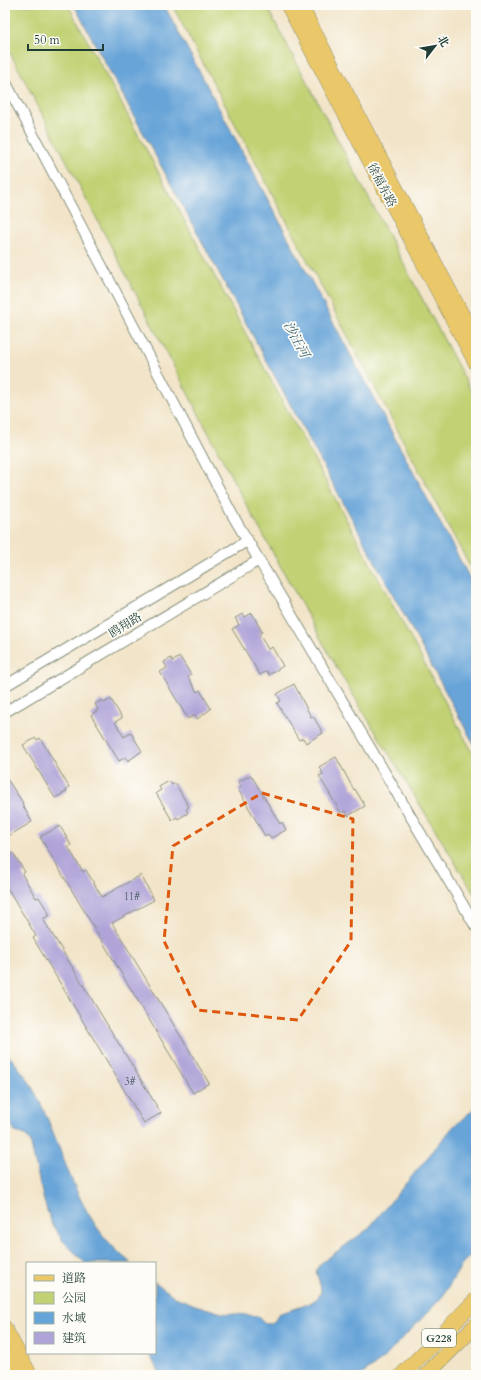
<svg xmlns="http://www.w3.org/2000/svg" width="481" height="1380" viewBox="0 0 481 1380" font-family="Cardo,'Noto Serif SC',serif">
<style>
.green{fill:#c1d173;stroke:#708754}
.water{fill:#67a4d8;stroke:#437086}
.building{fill:#afa3d8}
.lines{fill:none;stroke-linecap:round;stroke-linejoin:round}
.minor-casing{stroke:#88907e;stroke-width:12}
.major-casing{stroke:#88907e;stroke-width:14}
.highway-casing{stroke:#88907e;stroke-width:16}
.minor{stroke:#fff;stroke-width:10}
.major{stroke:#eac769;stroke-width:13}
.highway{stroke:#eac769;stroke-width:15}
.marked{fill:none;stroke:#de580e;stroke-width:3;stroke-dasharray:8 5;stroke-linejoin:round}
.labels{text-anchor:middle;stroke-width:3.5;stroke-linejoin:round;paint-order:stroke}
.number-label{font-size:10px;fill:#43565d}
.shield{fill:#fdfcf7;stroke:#62766e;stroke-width:1}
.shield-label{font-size:11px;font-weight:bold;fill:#1f3d34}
.street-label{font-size:12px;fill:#1f3d34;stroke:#fdfcf7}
.water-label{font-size:13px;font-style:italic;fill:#38616d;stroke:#fdfcf7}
</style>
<rect width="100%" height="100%" fill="#fdfcf7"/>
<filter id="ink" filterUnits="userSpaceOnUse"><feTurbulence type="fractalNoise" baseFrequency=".025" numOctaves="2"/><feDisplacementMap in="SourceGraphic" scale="8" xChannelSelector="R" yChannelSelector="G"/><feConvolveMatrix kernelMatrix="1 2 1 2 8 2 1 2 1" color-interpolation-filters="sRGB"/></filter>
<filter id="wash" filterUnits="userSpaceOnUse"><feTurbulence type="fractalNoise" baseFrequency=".012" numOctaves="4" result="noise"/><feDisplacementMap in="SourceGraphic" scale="16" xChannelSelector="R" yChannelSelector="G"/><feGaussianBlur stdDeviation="0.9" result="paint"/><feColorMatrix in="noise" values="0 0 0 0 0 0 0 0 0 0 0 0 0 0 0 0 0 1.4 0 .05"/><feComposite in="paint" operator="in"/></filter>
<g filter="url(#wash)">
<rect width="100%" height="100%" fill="#f2e4c8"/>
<g class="green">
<polygon points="5,5 68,5 476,759 476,897 338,670 242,497 5,43"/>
<polygon points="172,5 266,5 476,400 476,578"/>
</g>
<g class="water">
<polygon points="74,5 164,5 476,590 476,748"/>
<path d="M5,1051C14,1062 24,1073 31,1085C66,1146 71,1217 131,1263H85L63,1241L51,1222L44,1201L30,1141L25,1135L15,1132L5,1110Z"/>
<path d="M476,1107V1250L462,1264L443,1296L384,1358L361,1375H161L148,1353H155V1282L175,1297L195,1305L222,1313L258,1316L265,1323L269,1324L275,1321L278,1314C289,1310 320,1304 321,1291C321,1285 317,1276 316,1270L320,1264L368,1229L453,1127Z"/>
</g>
<g id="blocks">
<g class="building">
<polygon points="252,613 262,632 259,634 268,649 272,647 283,666 269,675 267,671 260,675 232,629 239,625 235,618 243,614 245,617"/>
<polygon points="180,657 191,675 188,677 197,692 200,690 211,709 197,719 195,715 188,719 160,672 167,668 164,662 171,658 173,661"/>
<polygon points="294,684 311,717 313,716 323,733 306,743 303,738 299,740 277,703 281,701 277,694"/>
<polygon points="111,699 122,718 115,722 124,737 131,733 142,751 128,761 126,757 119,761 91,715 98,710 95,704 102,700 104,703"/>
<polygon points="36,738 37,740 40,738 69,787 66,789 67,791 55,798 23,745"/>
<polygon points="336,757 354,790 355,789 365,806 348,816 345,811 341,813 319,776 323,774 319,767"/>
<polygon points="251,775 280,824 282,822 286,830 275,836 271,838 268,834 265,836 238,789 241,787 238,782"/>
<polygon points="5,776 23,803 22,804 32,822 5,838"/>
<polygon points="169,781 172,785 175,783 189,807 186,809 188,813 178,819 177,817 172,820 156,793 161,790 159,787"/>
<polygon points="60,826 71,845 68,847 83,872 86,870 102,897 141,875 154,900 112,923 209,1083 193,1093 40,837"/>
<polygon points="13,853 25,872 22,874 36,898 39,897 50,915 43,919 161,1113 144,1123 33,938 36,936 5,884 5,858"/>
</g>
</g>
</g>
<g filter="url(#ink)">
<use href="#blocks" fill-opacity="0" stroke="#88907e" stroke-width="1"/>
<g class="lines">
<g class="minor-casing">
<g id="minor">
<polyline points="5,81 233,516 476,927"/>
<polyline points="5,686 247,541"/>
<polyline points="5,712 259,560"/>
</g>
</g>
<g class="major-casing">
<g id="major">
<polyline points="287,5 476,365"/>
<polyline points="301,5 476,340"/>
<polyline points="5,1327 31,1375"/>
<polyline points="5,1353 17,1375"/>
</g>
</g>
<g class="highway-casing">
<g id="highway">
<polyline points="402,1375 476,1300"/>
<polyline points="426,1375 476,1325"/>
</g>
</g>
<use href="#minor" class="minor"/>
<use href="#major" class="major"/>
<use href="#highway" class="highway"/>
</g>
</g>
<path class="marked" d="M262,793L353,819L351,941L298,1020L197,1010L164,941L173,846Z"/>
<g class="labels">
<g class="number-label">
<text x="132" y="900">11#</text>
<text x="130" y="1085">3#</text>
</g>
<rect class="shield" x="422" y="1329" width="34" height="18" rx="3"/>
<g class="shield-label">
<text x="439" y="1342">G228</text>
</g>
<g class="street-label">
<text transform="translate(382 185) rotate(62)" y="4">徐福东路</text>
<text transform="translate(125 625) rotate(-31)" y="4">鸥翔路</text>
</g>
<g class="water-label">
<text transform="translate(297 339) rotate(62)" y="5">沙汪河</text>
</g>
</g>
<rect width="481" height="1380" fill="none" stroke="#fdfcf7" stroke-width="20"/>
<rect x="26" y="1262" width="130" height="92" fill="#fdfcf7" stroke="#a4b0a9"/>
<rect x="34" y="1275" width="20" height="6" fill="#eac769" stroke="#a4b0a9"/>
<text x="62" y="1282" font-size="12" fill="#1f3d34">道路</text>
<rect x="34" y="1292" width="20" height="12" fill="#c1d173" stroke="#a4b0a9"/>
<text x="62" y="1302" font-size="12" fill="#1f3d34">公园</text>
<rect x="34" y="1312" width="20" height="12" fill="#67a4d8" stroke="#a4b0a9"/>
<text x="62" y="1322" font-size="12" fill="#1f3d34">水域</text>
<rect x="34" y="1332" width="20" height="12" fill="#afa3d8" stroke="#a4b0a9"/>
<text x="62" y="1342" font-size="12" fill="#1f3d34">建筑</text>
<g transform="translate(435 46) rotate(59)" stroke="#fdfcf7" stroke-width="3" paint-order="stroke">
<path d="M0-3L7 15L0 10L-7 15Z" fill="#1f3d34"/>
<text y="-6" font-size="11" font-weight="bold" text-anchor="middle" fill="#1f3d34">北</text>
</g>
<path d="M28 44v6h75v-6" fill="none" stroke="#1f3d34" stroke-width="2"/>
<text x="34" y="44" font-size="12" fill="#1f3d34" stroke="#fdfcf7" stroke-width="3" paint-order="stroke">50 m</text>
</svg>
